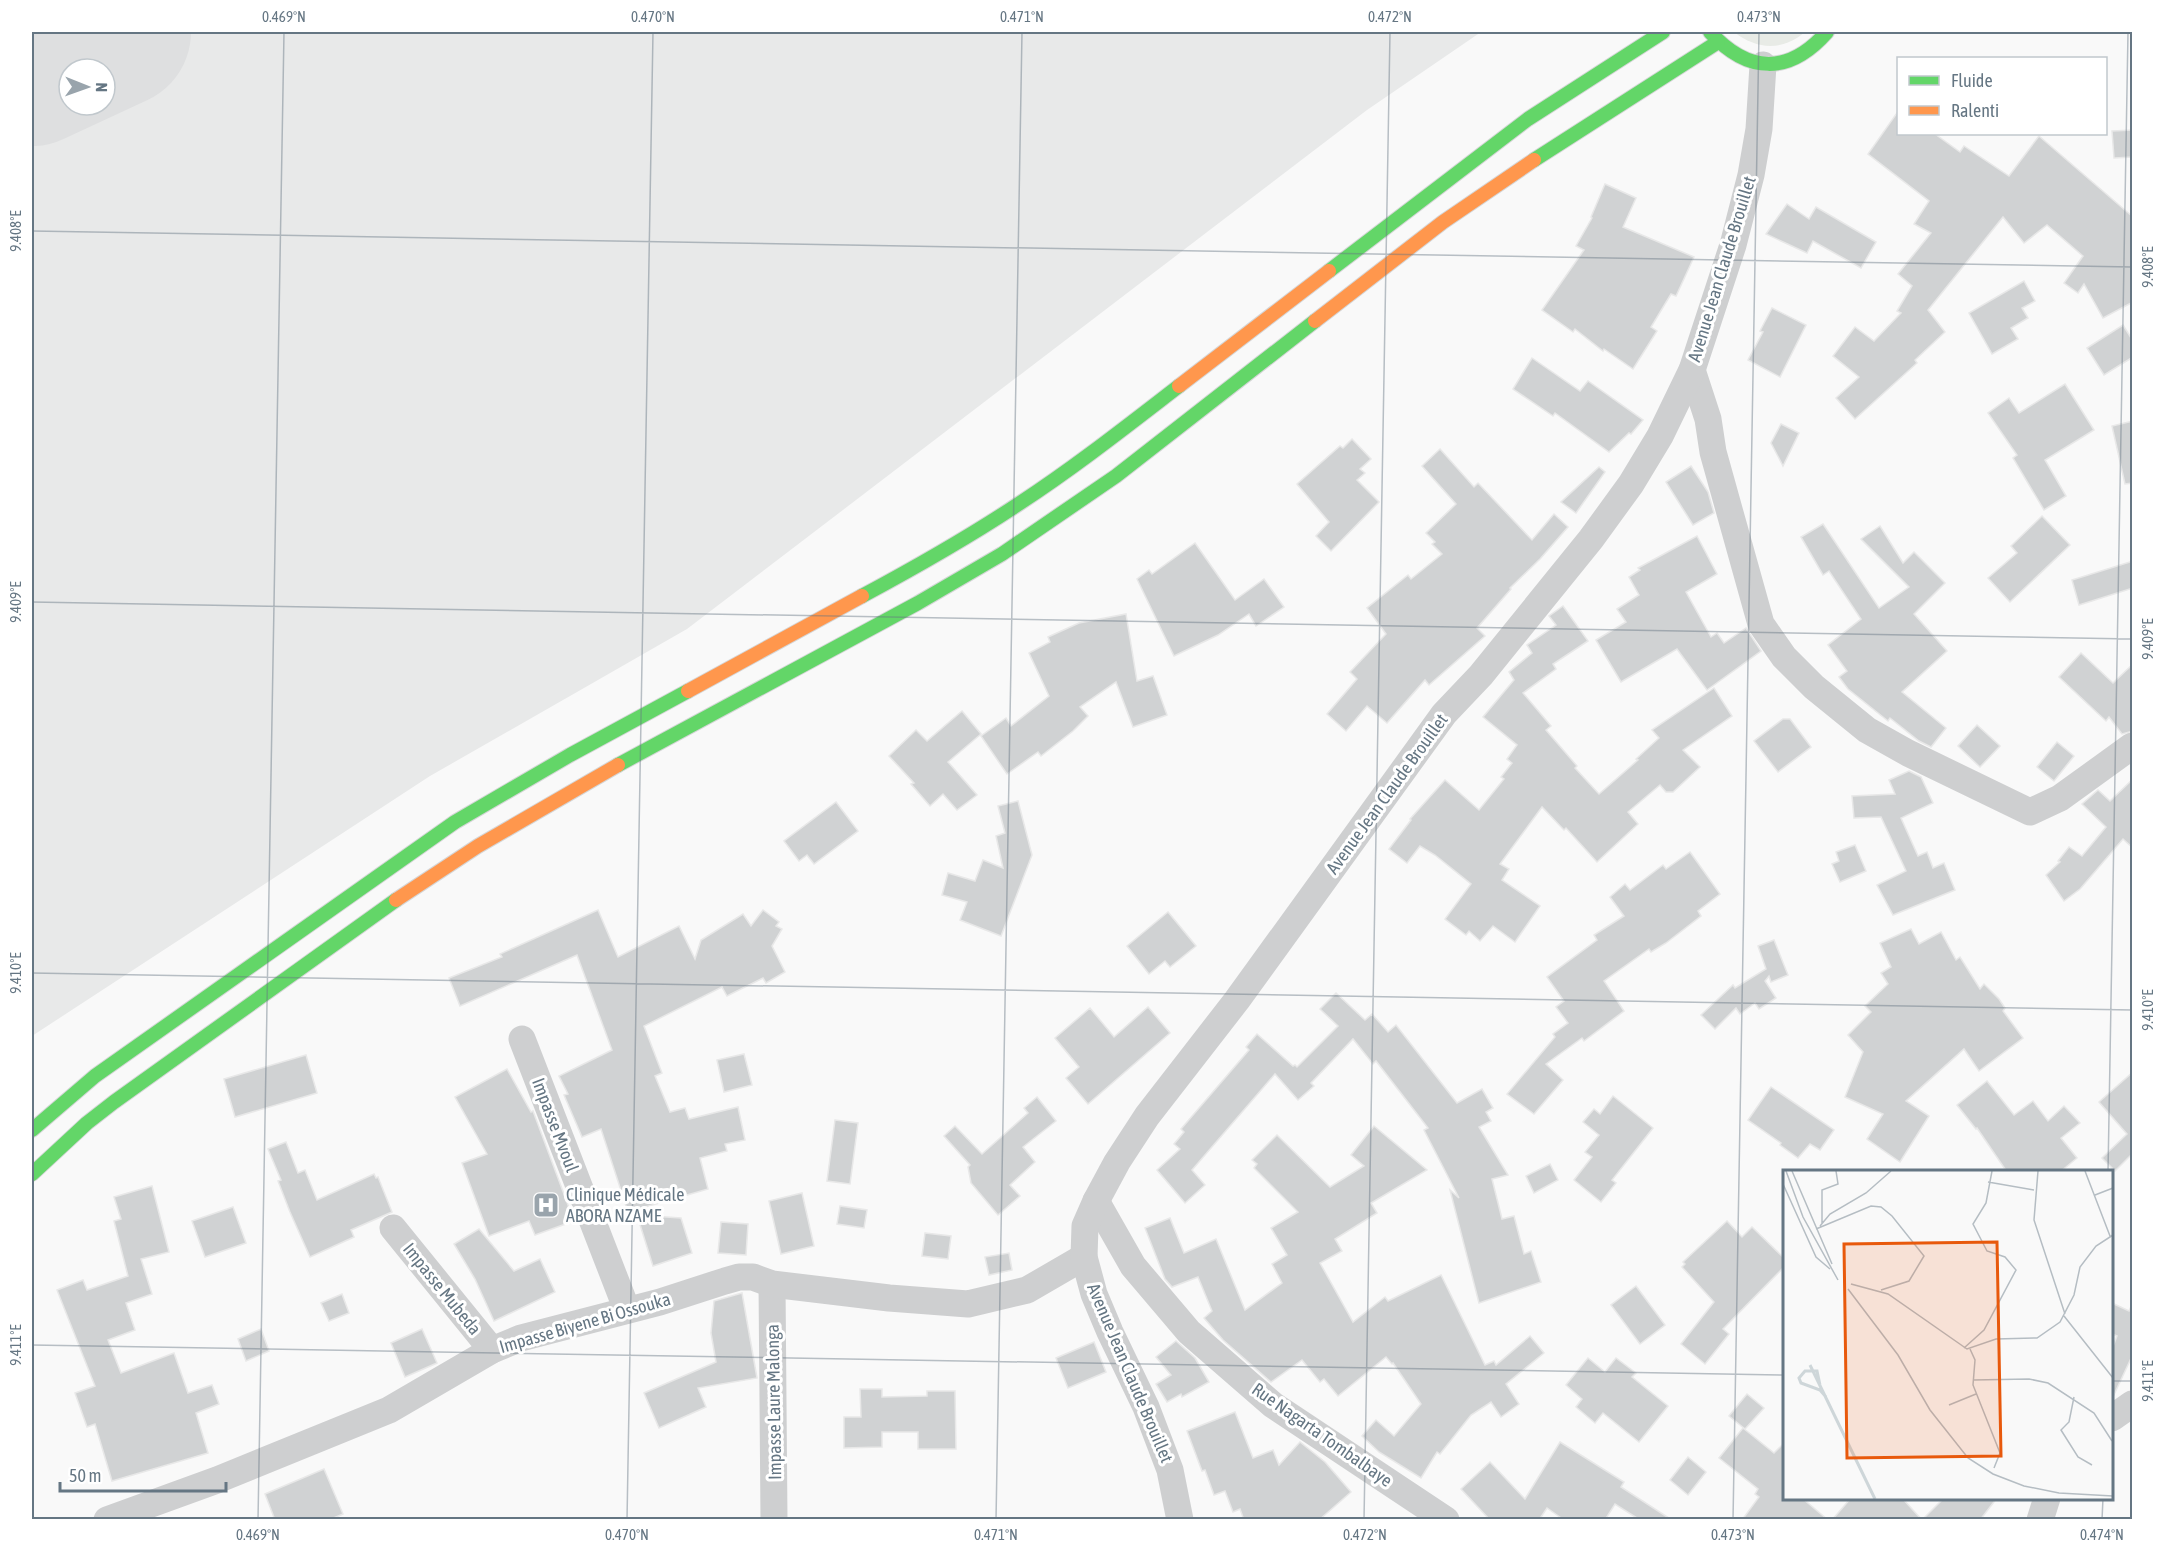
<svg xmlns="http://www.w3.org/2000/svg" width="2164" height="1551" viewBox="0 0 2164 1551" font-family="'Asap Condensed',sans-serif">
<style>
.built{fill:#e8e9e9;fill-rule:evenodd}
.green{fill:#e8ebe6}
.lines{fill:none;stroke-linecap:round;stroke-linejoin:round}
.runway{stroke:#dedfe0;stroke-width:150}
.building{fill:#d0d2d3;stroke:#e8e8e8;stroke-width:1.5}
.fast-casing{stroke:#d5d6d7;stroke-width:16}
.slow-casing{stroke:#d5d6d7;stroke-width:16}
.street{stroke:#cecfd0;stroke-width:27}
.fast{stroke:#63d668;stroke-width:14}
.slow{stroke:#ff974d;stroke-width:14}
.ticks{fill:none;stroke:#657683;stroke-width:1.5;stroke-opacity:0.45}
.labels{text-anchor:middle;stroke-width:6;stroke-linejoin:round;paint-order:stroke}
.street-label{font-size:18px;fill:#657683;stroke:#fff}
.poi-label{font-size:18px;fill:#657683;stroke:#fff;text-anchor:start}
.inset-river{fill:none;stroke:#ced6d9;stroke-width:3}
.inset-road{fill:none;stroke:#b5bdc3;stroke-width:1.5}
.view{fill:#e8590c;fill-opacity:0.15;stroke:#e8590c;stroke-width:3}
.inset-edge{fill:none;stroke:#657683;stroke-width:3}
.neatline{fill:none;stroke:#657683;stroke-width:2}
.ticks-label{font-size:15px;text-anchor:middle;fill:#657683}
</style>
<rect width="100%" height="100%" fill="#f9f9f9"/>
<path class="built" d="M32,32H1481L1367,110L687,629L430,776L32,1036ZM69,69H105V105H69Z"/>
<path class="green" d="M1734,32H1805C1783,51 1757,50 1734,32Z"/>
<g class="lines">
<polyline class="runway" points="32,71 116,32"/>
</g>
<g class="building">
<polygon points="1899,110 1899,134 1935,134 1960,152 1964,146 2009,176 2039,136 2133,217 2133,302 2103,318 2084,284 2078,293 2064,283 2083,256 2047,225 2024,243 2003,217 1928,310 1945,332 1915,360 1917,363 1855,419 1836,398 1859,377 1833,356 1855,327 1874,341 1901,313 1897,311 1912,286 1898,274 1931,233 1914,224 1929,201 1868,154"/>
<polygon points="2133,130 2133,157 2114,158 2112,131"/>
<polygon points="1605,184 1636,198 1623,227 1694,257 1676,296 1671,294 1651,327 1657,331 1633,369 1604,349 1603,351 1575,329 1573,332 1542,310 1584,250 1576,246 1592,218 1591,217"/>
<polygon points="1787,204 1809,219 1816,207 1876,242 1861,268 1813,241 1807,253 1766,234"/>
<polygon points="2024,281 2035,301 2022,308 2028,318 2011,328 2018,339 1992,354 1969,313"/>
<polygon points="1772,308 1806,325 1780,377 1748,360 1763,332 1760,331"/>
<polygon points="2123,325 2133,341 2133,357 2104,375 2087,348"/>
<polygon points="1532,358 1580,391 1588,381 1643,420 1631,434 1629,433 1609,452 1555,413 1553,416 1513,389"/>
<polygon points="2065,384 2094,430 2045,460 2066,496 2044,510 2013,458 2017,455 1988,413 2009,398 2019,413"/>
<polygon points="2133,421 2133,483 2125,484 2112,426"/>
<polygon points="1781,424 1799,433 1783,466 1771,443"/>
<polygon points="1352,439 1371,459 1360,469 1365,473 1357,480 1379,502 1331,551 1316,536 1329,522 1297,484 1340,446 1343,448"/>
<polygon points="1440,449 1474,487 1478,483 1532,540 1554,514 1568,527 1540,559 1510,588 1511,589 1477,628 1485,636 1429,685 1425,680 1387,723 1367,706 1346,731 1327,714 1357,679 1350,672 1386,634 1367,608 1408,575 1411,579 1442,554 1432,544 1435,542 1426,533 1456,504 1422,466"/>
<polygon points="1691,466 1708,492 1714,513 1693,525 1666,482"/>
<polygon points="1599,467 1605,472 1576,513 1561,502"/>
<polygon points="2042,516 2070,545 2010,602 1988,578 2017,553 2011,546"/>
<polygon points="1823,524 1879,608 1909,587 1861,539 1880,526 1903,563 1914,552 1945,583 1914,614 1947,651 1902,692 1946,728 1931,747 1919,741 1890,718 1888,721 1848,689 1839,677 1847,671 1828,645 1861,619 1829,571 1823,575 1801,537"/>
<polygon points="1697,536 1717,574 1686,592 1711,637 1717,633 1724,643 1746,628 1761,651 1707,690 1677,649 1621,682 1596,640 1626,622 1617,609 1639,595 1629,577 1640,570 1638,568"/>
<polygon points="1195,543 1235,600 1264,579 1284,607 1256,626 1249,614 1218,635 1174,656 1137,579 1149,570 1152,574"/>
<polygon points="2133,561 2133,588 2079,605 2072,580"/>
<polygon points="1563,606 1588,641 1553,664 1556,669 1523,693 1551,726 1546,730 1577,766 1575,768 1599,794 1638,760 1636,759 1659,738 1652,730 1714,688 1732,716 1683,750 1700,767 1673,792 1666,792 1660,785 1628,812 1638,824 1597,862 1566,828 1564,830 1542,807 1500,864 1509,869 1502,880 1540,906 1515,942 1493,926 1480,941 1469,931 1466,935 1445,919 1471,884 1435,855 1420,846 1407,863 1389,849 1411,820 1410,819 1445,780 1479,810 1504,779 1501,777 1512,763 1507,759 1517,745 1483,717 1514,680 1509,672 1532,653 1527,645 1556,625 1549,616"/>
<polygon points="1126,614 1137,681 1153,676 1167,715 1133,727 1116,682 1080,707 1088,716 1073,731 1041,756 1038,752 1007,774 981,736 1006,718 1011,726 1049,696 1029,653 1050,642 1048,637 1079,623"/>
<polygon points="2081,653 2113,683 2133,664 2133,731 2122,734 2109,717 2106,721 2059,677"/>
<polygon points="962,711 981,734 948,762 977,795 957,810 943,794 930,806 911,784 914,783 889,756 916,730 927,741"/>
<polygon points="1783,719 1790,719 1811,747 1778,772 1754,741"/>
<polygon points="1977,725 2000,746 1980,767 1958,746"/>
<polygon points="2057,742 2074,756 2054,781 2037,767"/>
<polygon points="1909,771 1921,777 1933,803 1901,818 1918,856 1927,852 1933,868 1944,863 1955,890 1893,915 1877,885 1906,871 1881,817 1854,818 1852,796 1895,794 1889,780"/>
<polygon points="2133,779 2133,848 2123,839 2080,889 2064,901 2046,875 2060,862 2058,861 2069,847 2082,856 2106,827 2082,804 2098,790 2110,801"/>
<polygon points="1018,801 1032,855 1001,936 960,920 967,902 942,895 948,873 975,881 983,860 1003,868 996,836 1005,833 998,806"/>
<polygon points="836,802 858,831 814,864 807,855 799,861 784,841"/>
<polygon points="1855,845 1866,871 1840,882 1832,864 1839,861 1836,852"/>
<polygon points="1690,852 1720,894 1698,911 1701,916 1666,943 1651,952 1649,949 1604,981 1624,1011 1584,1041 1582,1038 1546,1064 1563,1080 1534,1114 1507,1094 1555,1037 1553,1034 1568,1023 1556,1007 1564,1001 1547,977 1597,940 1594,935 1624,916 1610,897 1625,884 1630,890 1663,865 1666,869"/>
<polygon points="598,910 618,957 679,926 695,959 701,940 743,914 751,926 763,910 779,922 776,926 782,929 772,946 785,972 766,983 763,978 727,996 722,987 644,1026 662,1073 655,1076 670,1112 685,1108 689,1119 738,1107 745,1140 725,1144 727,1151 700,1158 708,1189 628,1212 601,1129 582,1137 564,1095 568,1094 559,1076 612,1050 577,955 460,1006 449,978 502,957 500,954"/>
<polygon points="1168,912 1196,946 1170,967 1165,961 1149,974 1127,946"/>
<polygon points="1911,929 1919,944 1941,932 1956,960 1960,957 1980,989 1984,984 1999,999 2005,1008 2003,1011 2023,1038 1979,1071 1964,1049 1906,1101 1929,1116 1900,1162 1867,1139 1883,1114 1845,1097 1863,1052 1848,1035 1871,1012 1865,1006 1888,984 1881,973 1891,967 1880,943"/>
<polygon points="1774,940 1788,975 1771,982 1769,976 1765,981 1776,998 1759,1009 1755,1003 1740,1014 1736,1008 1715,1029 1701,1015 1733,985 1735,988 1766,969 1758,946"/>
<polygon points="1336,993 1365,1020 1372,1014 1388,1032 1396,1025 1457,1103 1482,1089 1493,1108 1486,1112 1491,1121 1479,1127 1508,1175 1492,1179 1502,1219 1514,1216 1524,1254 1531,1251 1541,1282 1479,1303 1450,1190 1459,1198 1424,1130 1428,1128 1376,1061 1373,1064 1353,1039 1311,1083 1314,1086 1298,1100 1275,1074 1192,1170 1205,1185 1185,1203 1157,1170 1180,1149 1174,1144 1184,1132 1181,1129 1249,1050 1246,1047 1257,1034 1293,1066 1295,1065 1297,1067 1338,1026 1320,1009"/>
<polygon points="1148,1007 1170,1033 1088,1104 1066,1078 1079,1067 1055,1038 1090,1008 1114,1037"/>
<polygon points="744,1054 752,1085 724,1092 717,1060"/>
<polygon points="306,1055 317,1093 235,1117 224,1079"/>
<polygon points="507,1069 531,1112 533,1111 574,1221 535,1235 529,1221 489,1236 462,1163 487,1154 455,1097"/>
<polygon points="2133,1072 2133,1153 2115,1171 2102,1158 2127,1134 2099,1102"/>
<polygon points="1987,1081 2014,1115 2033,1101 2048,1121 2064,1106 2080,1123 2061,1138 2077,1158 2060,1172 2007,1172 1977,1128 1976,1129 1957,1105"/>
<polygon points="1771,1087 1834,1130 1820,1150 1810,1144 1798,1158 1780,1145 1781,1143 1748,1120"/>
<polygon points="1613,1096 1653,1128 1612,1180 1616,1183 1601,1202 1574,1180 1592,1157 1585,1152 1599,1135 1583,1122 1594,1109 1600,1114"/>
<polygon points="1037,1097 1056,1121 1023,1147 1035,1162 1010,1185 1020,1196 998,1215 971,1183 968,1167 970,1165 944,1136 955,1126 982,1154 1028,1113 1024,1108"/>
<polygon points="835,1120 858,1123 850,1184 827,1181"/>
<polygon points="1374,1126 1427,1170 1371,1203 1377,1213 1335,1239 1342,1251 1320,1263 1353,1322 1385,1297 1388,1301 1441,1275 1485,1365 1494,1361 1496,1365 1530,1336 1544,1353 1506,1384 1519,1404 1501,1417 1491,1402 1471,1415 1440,1454 1437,1452 1421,1478 1379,1452 1362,1436 1376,1420 1394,1436 1421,1404 1393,1363 1392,1364 1386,1357 1338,1396 1324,1379 1320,1382 1302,1360 1271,1382 1223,1340 1204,1318 1212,1311 1198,1277 1172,1287 1165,1279 1145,1228 1170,1218 1184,1253 1216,1239 1245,1310 1282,1283 1272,1264 1287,1255 1271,1228 1298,1212 1254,1168 1257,1164 1252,1160 1277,1135 1330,1187 1364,1166 1351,1155"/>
<polygon points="286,1142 298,1173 305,1170 317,1200 374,1174 376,1178 378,1177 392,1212 351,1230 354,1237 310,1257 290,1212 278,1181 281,1180 268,1149"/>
<polygon points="1550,1164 1558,1180 1534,1193 1526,1176"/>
<polygon points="152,1186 169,1252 141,1259 152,1294 126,1303 135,1330 108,1340 121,1373 174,1353 188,1393 212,1385 219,1404 196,1413 208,1453 112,1481 95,1424 87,1427 75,1393 95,1386 57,1290 83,1280 87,1290 128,1276 114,1221 121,1219 114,1197"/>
<polygon points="802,1193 814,1246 781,1254 769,1201"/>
<polygon points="840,1206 867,1210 864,1228 837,1224"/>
<polygon points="233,1207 246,1243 205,1257 192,1221"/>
<polygon points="637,1215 681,1218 692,1253 653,1266"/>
<polygon points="1727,1221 1742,1237 1752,1227 1785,1259 1785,1266 1723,1329 1729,1334 1705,1364 1681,1344 1714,1302 1682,1267 1685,1264 1683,1262"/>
<polygon points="721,1222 748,1224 746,1255 718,1253"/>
<polygon points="479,1229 514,1271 540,1259 555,1292 494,1321 475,1279 454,1244"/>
<polygon points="925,1233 951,1236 948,1259 922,1256"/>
<polygon points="1009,1253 1012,1270 989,1275 985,1257"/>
<polygon points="1636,1286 1665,1325 1640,1344 1611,1305"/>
<polygon points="742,1293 757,1378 698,1388 706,1407 659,1428 644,1393 716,1362 711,1333 714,1301"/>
<polygon points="342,1294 349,1313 329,1321 321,1303"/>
<polygon points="2133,1302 2133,1354 2112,1399 2112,1349 2117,1336 2112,1334 2112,1303 2129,1311"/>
<polygon points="261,1329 269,1351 246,1361 238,1339"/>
<polygon points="422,1329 437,1363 405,1377 391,1343"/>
<polygon points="1176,1341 1195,1358 1209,1382 1182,1397 1181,1394 1167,1402 1156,1384 1171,1375 1156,1357"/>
<polygon points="1094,1342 1106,1372 1068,1388 1056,1358"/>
<polygon points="1588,1358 1605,1372 1616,1358 1636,1373 1632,1377 1668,1406 1639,1442 1603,1413 1595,1423 1576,1407 1582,1399 1566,1385"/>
<polygon points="860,1389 882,1389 882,1397 927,1396 927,1391 955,1391 956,1449 918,1449 918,1432 882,1432 882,1447 844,1448 844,1417 861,1417"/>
<polygon points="1747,1394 1764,1408 1745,1429 1729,1416"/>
<polygon points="1235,1412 1253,1458 1273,1450 1279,1465 1300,1442 1325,1462 1351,1492 1319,1520 1244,1520 1240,1509 1233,1512 1225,1491 1214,1495 1205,1470 1202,1471 1187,1431"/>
<polygon points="1743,1428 1774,1453 1785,1442 1785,1498 1802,1498 1828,1520 1742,1520 1759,1497 1755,1494 1758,1489 1719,1458"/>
<polygon points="1560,1442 1624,1482 1621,1487 1672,1520 1640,1520 1615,1504 1605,1520 1564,1520 1547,1508 1541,1517 1544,1520 1490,1520 1461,1489 1490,1462 1525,1499"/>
<polygon points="1688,1457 1706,1472 1688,1495 1670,1480"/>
<polygon points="324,1469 343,1514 329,1520 275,1520 265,1494"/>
<polygon points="1851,1498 1902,1498 1922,1520 1832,1520"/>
<polygon points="1944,1498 1997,1498 1980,1520 1922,1520"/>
</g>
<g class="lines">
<g class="fast-casing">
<g id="fast">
<path d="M1710,32C1748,74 1789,75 1827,32"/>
<polyline points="1534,160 1718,42"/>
<polyline points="1329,271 1528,119 1663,32"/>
<path d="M862,596C916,567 969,537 1020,503C1075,467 1127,426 1179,386"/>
<polyline points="618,765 918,603 1002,554 1116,476 1315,321"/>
<polyline points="32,1130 95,1076 455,822 570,755 688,691"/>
<polyline points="32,1174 87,1123 114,1102 396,900"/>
</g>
</g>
<g class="slow-casing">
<g id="slow">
<polyline points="1315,321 1443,222 1534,160"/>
<polyline points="1179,386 1329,271"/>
<polyline points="688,691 862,596"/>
<polyline points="396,900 478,846 618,765"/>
</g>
</g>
<g class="street">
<polyline points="1692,370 1708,419 1713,452 1761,624 1784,657 1814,687 1867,730 1908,753 2030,812 2060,798 2132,746"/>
<polyline points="522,1039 627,1310"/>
<polyline points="1096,1201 1133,1266 1189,1332 1273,1405 1446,1520"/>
<polyline points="393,1228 492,1350"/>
<polyline points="772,1284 774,1520"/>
<polyline points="2112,1418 2132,1404"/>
<polyline points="107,1520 217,1480 389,1410 492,1350 521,1338 660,1302 725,1281 739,1277 753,1277 772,1284 889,1298 968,1304 1027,1290 1084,1257"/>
<polyline points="1180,1520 1170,1470 1146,1407 1110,1332 1094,1294 1084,1257 1085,1226 1096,1201 1117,1162 1147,1116 1237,1000 1444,714 1481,675 1591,539 1631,484 1660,436 1692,370 1733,245 1751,175 1759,129 1763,65"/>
<polyline points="2040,1520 2047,1498"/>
</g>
<use href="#fast" class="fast"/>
<use href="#slow" class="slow"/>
</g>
<path class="ticks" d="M32,231L2132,267M32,602L2132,639M32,973L2132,1010M2108,1172L2128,32M32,1345L1784,1375M2112,1381H2132M258,1520L284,32M627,1520L653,32M996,1520L1022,32M1364,1520L1390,32M1733,1520L1759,32M2102,1520L2103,1498"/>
<defs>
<g id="hospital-square" transform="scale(1.35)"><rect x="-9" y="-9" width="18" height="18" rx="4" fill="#99a4ac" stroke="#fff"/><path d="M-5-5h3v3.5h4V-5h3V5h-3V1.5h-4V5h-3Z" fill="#fff"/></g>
</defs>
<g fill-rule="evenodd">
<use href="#hospital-square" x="546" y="1205"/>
</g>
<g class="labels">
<g class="street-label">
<text transform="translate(1722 269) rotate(-73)" y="6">Avenue Jean Claude Brouillet</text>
<text transform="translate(1387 794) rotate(-54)" y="6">Avenue Jean Claude Brouillet</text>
<text transform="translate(555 1125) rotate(69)" y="6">Impasse Mvoul</text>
<text transform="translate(442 1289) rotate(51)" y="6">Impasse Mubeda</text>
<text transform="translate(585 1323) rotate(-16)" y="6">Impasse Biyene Bi Ossouka</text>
<text transform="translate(1130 1373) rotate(67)" y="6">Avenue Jean Claude Brouillet</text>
<text transform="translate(774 1402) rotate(-91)" y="6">Impasse Laure Malonga</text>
<text transform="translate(1322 1435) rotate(35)" y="6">Rue Nagarta Tombalbaye</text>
</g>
<g class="poi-label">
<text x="566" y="1201">Clinique Médicale<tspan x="566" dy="21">ABORA NZAME</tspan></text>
</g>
</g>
<g transform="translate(1783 1170)">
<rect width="330" height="330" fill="#f9f9f9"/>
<path class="inset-river" d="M27,195L92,329M37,215L34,201H22L16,208L18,213L37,220L43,227"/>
<path class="inset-road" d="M3,1L20,47L55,110M9,1L49,94M255,1L251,50L282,144M302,1L327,66M205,12L251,20M0,14L33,87L47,99M312,25L330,18M39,53V20L55,14L53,1M37,56L47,44L83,23L108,1M33,59L88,36L98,37L109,46L141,86L126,111L98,120M68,114L105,124L184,179L213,169L254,168L277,152L291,125L297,97L313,76L330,65M65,119L115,185L147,240L185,288L210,304L241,316L276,323L330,326M281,146L330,208M181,178L201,160L233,100L222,87L204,81L190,54L203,33L209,1M187,179L192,190L190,215L217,283L211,298M190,210L246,209L265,213L311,243L329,271M291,227L286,252L278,260L295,287L309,295M166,235L193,224"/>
<path class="view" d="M214,72L218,286L64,288L61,74Z"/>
<rect width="330" height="330" class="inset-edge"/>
</g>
<rect width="2164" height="1551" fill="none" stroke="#ffffff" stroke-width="66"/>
<rect x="1897" y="57" width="210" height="78" fill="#ffffff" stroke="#c1c8cd" stroke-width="1.5"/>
<rect x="1909" y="76" width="30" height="9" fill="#63d668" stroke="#c1c8cd" stroke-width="1.5"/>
<text x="1951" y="87" font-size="18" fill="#657683">Fluide</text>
<rect x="1909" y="106" width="30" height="9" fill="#ff974d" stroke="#c1c8cd" stroke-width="1.5"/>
<text x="1951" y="117" font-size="18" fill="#657683">Ralenti</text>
<g transform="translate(87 87) rotate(91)"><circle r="28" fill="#ffffff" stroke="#c1c8cd" stroke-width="1.5"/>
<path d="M0-4.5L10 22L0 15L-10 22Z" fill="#99a4ac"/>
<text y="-9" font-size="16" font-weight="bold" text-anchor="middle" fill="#657683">N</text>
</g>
<path d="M60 1482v9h166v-9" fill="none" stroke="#657683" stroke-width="3"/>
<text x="69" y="1482" font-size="18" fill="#657683" stroke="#ffffff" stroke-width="4.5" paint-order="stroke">50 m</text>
<rect x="33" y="33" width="2098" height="1485" class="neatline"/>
<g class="ticks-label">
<text x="284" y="22">0.469°N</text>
<text x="653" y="22">0.470°N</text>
<text x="1022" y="22">0.471°N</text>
<text x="1390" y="22">0.472°N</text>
<text x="1759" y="22">0.473°N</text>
<text transform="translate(16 231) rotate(-90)" y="5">9.408°E</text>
<text transform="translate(2148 267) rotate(-90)" y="5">9.408°E</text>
<text transform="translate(16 602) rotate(-90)" y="5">9.409°E</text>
<text transform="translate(2148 639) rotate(-90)" y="5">9.409°E</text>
<text transform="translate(16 973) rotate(-90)" y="5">9.410°E</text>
<text transform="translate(2148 1010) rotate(-90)" y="5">9.410°E</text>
<text transform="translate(16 1345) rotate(-90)" y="5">9.411°E</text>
<text transform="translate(2148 1381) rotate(-90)" y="5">9.411°E</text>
<text x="258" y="1540">0.469°N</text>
<text x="627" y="1540">0.470°N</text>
<text x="996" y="1540">0.471°N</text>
<text x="1365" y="1540">0.472°N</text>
<text x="1733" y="1540">0.473°N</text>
<text x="2102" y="1540">0.474°N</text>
</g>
</svg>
